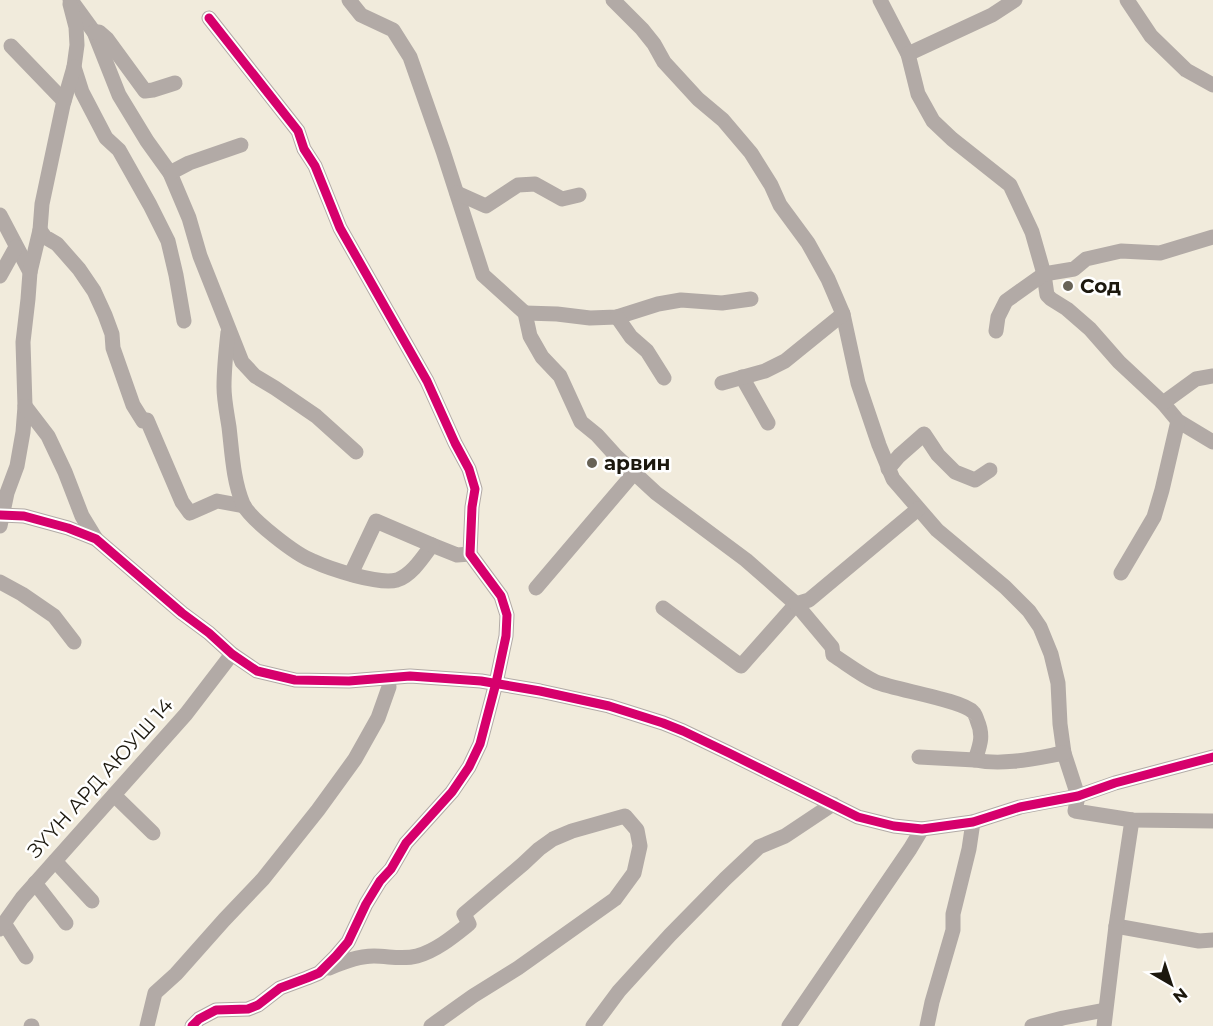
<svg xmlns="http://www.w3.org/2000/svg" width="1213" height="1026" viewBox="0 0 1213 1026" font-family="Montserrat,sans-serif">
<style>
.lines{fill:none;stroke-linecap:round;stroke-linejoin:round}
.minor{stroke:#b2aaa6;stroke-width:15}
.cycleway-casing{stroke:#fff;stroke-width:13}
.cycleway{stroke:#d6006c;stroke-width:9}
.poi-dot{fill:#676256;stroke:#fff;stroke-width:2}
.labels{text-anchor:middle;stroke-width:5;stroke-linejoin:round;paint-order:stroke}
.poi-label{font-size:20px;font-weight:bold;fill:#1c180e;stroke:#fff;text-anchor:start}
.street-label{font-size:20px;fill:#1c180e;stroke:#fff}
</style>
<rect width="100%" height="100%" fill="#f1ebdc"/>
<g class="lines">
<g class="minor">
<polyline points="70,0 73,3 94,32 119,95 147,141 170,173 189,218 200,256 242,362 255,376 275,388 316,416 356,452"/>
<polyline points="349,0 361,15 393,30 410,57 443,151 483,275 525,313 530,336 542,357 560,376 581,422 597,435 616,456 656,493 746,560 796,604 741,666 663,608"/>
<polyline points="613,0 642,29 654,44 664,62 698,99 723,120 751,153 771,185 780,205 808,243 828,279 843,314 858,383 879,445 893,479 937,530 1005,587 1029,611 1040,627 1051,654 1058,683 1060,724 1064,753 1078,796 1075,811 1132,820 1213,821"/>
<polyline points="880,0 908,54 918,94 933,121 952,139 1010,185 1032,232 1044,274 1047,295 1051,299 1067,309 1090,329 1119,362 1163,403 1178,421 1213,442"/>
<polyline points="1127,0 1151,36 1186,70 1213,85"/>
<polyline points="70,4 76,27 77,45 74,67 82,92 106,138 119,150 150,205 168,241 176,275 184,321"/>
<polyline points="94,32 99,32 107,39 145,91 153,90 175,83"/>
<polyline points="11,46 64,101"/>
<polyline points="908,54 992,15 1015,0"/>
<polyline points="170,173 189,163 241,145"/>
<polyline points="457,193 486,206 518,185 535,184 562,199 579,195"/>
<polyline points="0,215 30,272 28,299 23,342 25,406 23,432 17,466 7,493 0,526"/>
<polyline points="40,230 45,237 57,244 79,269 94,291 105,315 112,334 113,348 133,405 143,421 147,420 182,502 190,513 217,501 244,506"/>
<polyline points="30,272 40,230 42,204 63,105 74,67"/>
<polyline points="0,276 16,247"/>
<polyline points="525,313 557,314 590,318 617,317 658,304 681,300 722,303 751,299"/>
<polyline points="617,317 631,337 647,351 664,378"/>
<polyline points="996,331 998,317 1006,301 1044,274 1074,269 1086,259 1121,251 1160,253 1213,237"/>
<path d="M228,332C226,350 224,368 224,387C224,400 227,414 229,427C232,452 233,480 243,504C250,519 296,555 313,561C330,569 379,585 397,580C412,575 423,557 432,545L457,555L470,554"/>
<polyline points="742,377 768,423"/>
<polyline points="722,383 765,371 785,361 843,314"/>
<polyline points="1163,403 1196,379 1213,376"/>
<polyline points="25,406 48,436 65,472 82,516 96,539"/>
<polyline points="888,469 899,456 924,434 938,455 955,472 975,480 990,470"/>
<path d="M918,509L809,600L796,604L832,647L833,655C847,664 861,675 876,682C896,690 962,700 973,712C974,712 977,719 977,720C984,736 980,745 975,760C1004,766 1036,758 1064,753"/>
<polyline points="0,515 24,516 68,528 96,539 182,613 209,633 232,654 257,671 295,680 349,681 410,676 481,681 540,691 609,706 663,723 683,731 729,753 858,817 894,826 922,829 973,822 1020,807 1078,796 1115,783 1213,757"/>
<polyline points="1121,573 1154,517 1162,490 1178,421"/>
<polyline points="351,574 376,521 432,545"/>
<polyline points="0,582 22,594 54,616 74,642"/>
<polyline points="536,588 634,473"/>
<polyline points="919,757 975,760"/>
<polyline points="114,795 153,833"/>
<polyline points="55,861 92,901"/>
<polyline points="35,883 66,923"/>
<polyline points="4,923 26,957"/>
<polyline points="1116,926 1199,941 1213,940"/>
<polyline points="0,929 22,898 186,714 232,654"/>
<path d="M329,968C343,962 358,956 374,956C389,956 402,960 417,956C436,951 454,936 469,924L464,914L523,864L539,849L553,839L572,831L625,816L637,830L640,846L634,873L615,899L518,968L473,996L431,1026"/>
<polyline points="31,1026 32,1026"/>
<polyline points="147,1026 155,993 176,974 224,920 263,879 318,810 355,759 378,718 389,687 388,678"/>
<polyline points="192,1026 199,1019 216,1010 248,1009 258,1005 280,988 307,978 319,973 336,956 348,942 366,904 380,881 391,869 406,843 452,792 469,767 480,744 496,683 506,636 507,615 501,596 470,554 472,507 475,489 469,469 455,443 427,381 340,228 315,166 304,149 298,131 209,18"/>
<polyline points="593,1026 619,991 670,935 725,879 759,847 785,836 833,804"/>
<polyline points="789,1026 910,849 922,829"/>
<polyline points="927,1026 932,1002 953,930 953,914 969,849 973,822"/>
<polyline points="1032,1026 1063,1018 1105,1010"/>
<polyline points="1104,1026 1116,926 1132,820"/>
</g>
<g class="cycleway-casing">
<g id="cycleway">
<polyline points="0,515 24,516 68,528 96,539 182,613 209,633 232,654 257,671 295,680 349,681 410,676 481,681 540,691 609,706 663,723 683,731 729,753 858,817 894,826 922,829 973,822 1020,807 1078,796 1115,783 1213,757"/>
<polyline points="192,1026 199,1019 216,1010 248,1009 258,1005 280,988 307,978 319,973 336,956 348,942 366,904 380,881 391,869 406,843 452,792 469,767 480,744 496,683 506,636 507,615 501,596 470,554 472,507 475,489 469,469 455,443 427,381 340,228 315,166 304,149 298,131 209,18"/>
</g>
</g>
<use href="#cycleway" class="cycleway"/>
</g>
<g class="poi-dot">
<circle cx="1068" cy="286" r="6"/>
<circle cx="592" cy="463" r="6"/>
</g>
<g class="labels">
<g class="poi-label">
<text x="1080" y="293">Сод</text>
<text x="604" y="470">арвин</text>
</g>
<g class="street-label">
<text transform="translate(100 778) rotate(-48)" y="7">ЗҮҮН АРД АЮУШ 14</text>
</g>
</g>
<g transform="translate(1171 984) rotate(141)" stroke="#ffffff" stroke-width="4.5" paint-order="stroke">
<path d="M0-4.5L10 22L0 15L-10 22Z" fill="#1c180e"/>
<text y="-9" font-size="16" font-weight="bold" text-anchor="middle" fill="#1c180e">N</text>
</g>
</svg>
